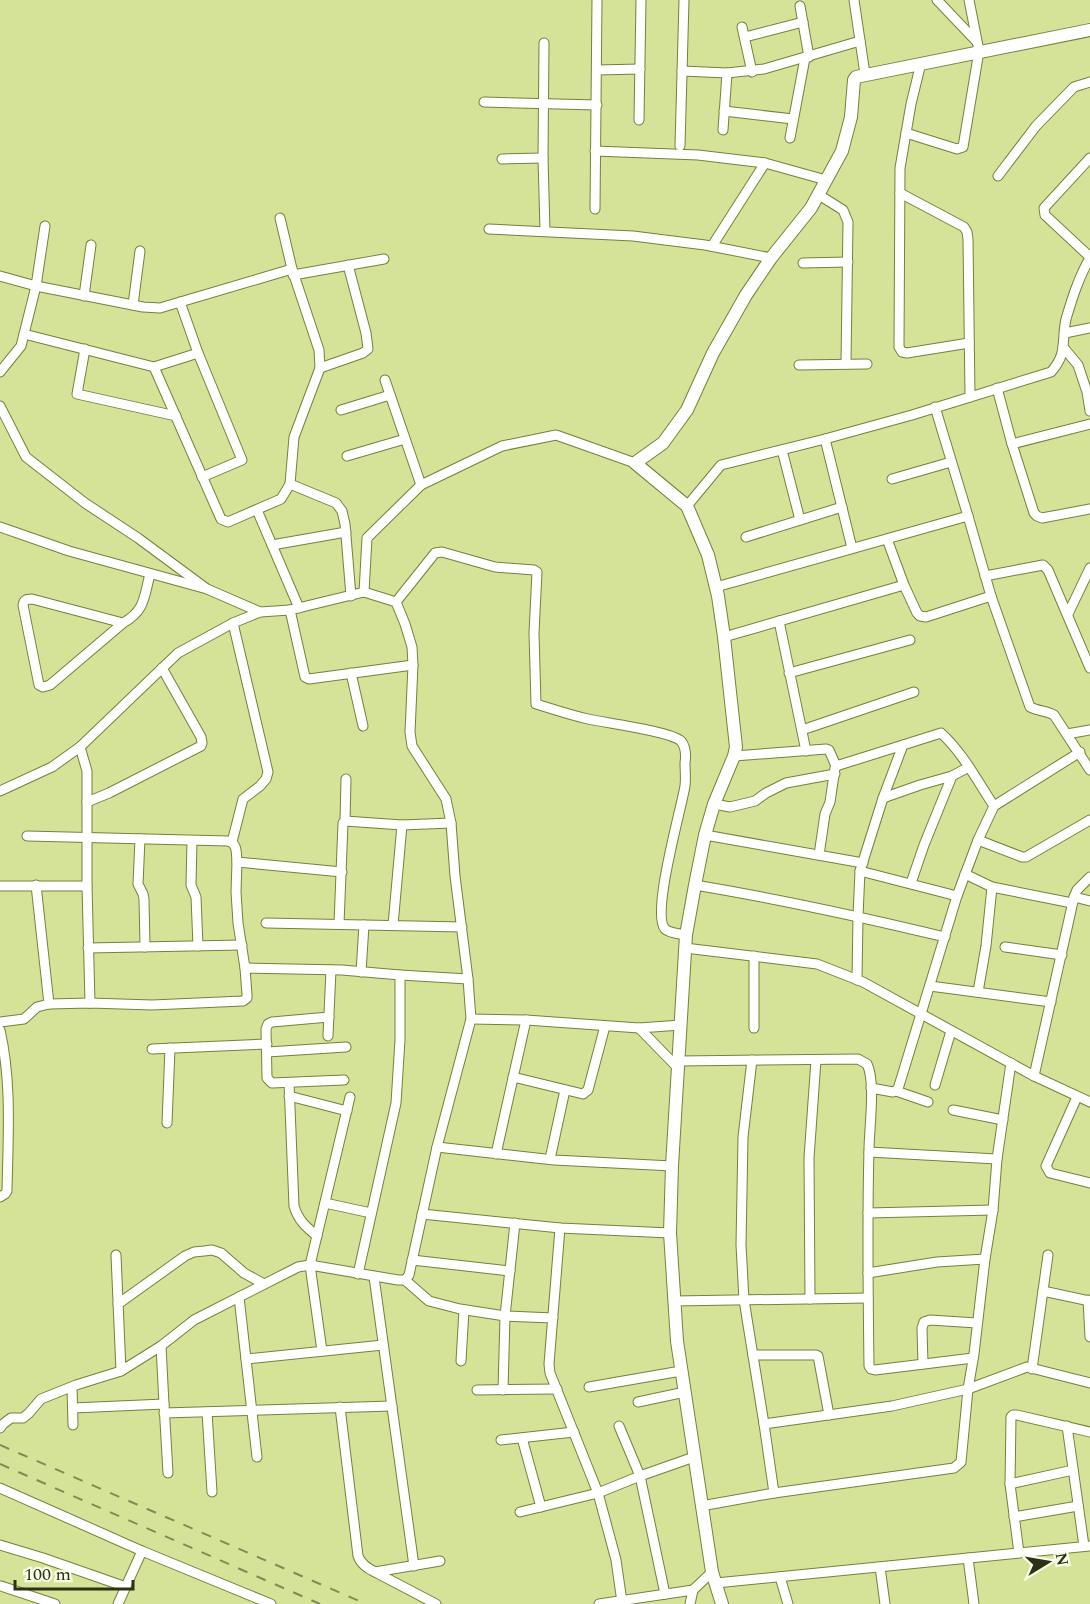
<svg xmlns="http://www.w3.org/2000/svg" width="1090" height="1604" viewBox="0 0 1090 1604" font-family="Spectral,serif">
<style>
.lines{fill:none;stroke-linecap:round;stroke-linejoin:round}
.minor-casing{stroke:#758139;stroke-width:11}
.major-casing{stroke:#758139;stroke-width:14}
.minor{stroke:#fff;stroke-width:9}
.major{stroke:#fff;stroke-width:12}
.rail{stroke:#818b56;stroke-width:2;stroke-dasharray:10 10;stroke-linecap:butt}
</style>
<rect width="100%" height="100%" fill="#d5e398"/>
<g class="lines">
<g class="minor-casing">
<g id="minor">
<polyline points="854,0 865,74"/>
<polyline points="937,0 977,42"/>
<polyline points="800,6 809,57"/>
<polyline points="742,27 752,72"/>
<polyline points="745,37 803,22"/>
<polyline points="544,43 543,158 545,231"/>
<polyline points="921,63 911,104 900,168 899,347 902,352 907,353 969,343"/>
<polyline points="597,70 640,69"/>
<polyline points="682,71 727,73 764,69 860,41"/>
<polyline points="484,102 597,105"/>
<polyline points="724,111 793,119"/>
<polyline points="639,120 641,0"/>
<polyline points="723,130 727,73"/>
<polyline points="906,133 957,149 963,147 979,51 969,0"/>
<polyline points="790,138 805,58"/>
<polyline points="680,146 684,0"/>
<polyline points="595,151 698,155 765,163 826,180"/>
<polyline points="1090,158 1044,208 1045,215 1090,257"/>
<polyline points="502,159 543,158"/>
<polyline points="998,176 1036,126 1074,87 1090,82"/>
<polyline points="900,193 964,227 967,232 968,239 970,397"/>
<polyline points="819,195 843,210 848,222 846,364"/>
<polyline points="595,209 597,0"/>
<polyline points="489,229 633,236 705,245 771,258"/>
<polyline points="712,246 765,163"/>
<polyline points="803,263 848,262"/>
<polyline points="293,275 384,259"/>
<polyline points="0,276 36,286 143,307 160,308 292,269"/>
<polyline points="84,296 91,245"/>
<polyline points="180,302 198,353 242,460 202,477"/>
<polyline points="133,305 140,251"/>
<polyline points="1065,333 1090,328"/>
<polyline points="24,334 154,367 198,353"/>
<polyline points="1063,347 1078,365 1087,392 1090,411"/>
<polyline points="85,349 77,394 176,416"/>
<polyline points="799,365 867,364"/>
<polyline points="154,367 221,519 228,522 281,499 290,484 294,437 320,368 319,350 292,269 280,218"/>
<polyline points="320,368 363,353 368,349 366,333 348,265"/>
<polyline points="0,372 21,346 36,286 45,226"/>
<polyline points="385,380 421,485"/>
<polyline points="997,388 1012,444 1034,513 1037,516 1042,518 1090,509"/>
<polyline points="0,406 26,457 85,503 138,538 207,589"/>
<path d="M935,407L968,516L991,596L1030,707C1038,711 1047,711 1054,715L1090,770"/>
<polyline points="341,410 390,395"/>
<polyline points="825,439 852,548"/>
<polyline points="1012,444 1090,424"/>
<polyline points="782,450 800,520"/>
<polyline points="347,456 405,439"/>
<polyline points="892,479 951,462"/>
<polyline points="290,484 336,503 342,511 345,524 351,596"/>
<path d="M687,506L721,465L825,439L912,415L1051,372C1068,353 1061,342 1066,319C1072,299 1079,276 1090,258"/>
<polyline points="257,510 299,608"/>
<polyline points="0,527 69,551 207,589 260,612"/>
<polyline points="746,537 842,507"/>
<polyline points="887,539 904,585"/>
<polyline points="272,545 346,532"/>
<polyline points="985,576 1043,565 1048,570 1090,668"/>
<polyline points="716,587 968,516"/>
<path d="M396,602L435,553L442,552L495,567L534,570L537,572L534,633L536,704C553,709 570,715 588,719C606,723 670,731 681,741C686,747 686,756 685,763C685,771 686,778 685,786C681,810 651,914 665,929C669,933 680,934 686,935"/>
<polyline points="290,610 305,677 309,679 413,665"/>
<polyline points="1068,614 1090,568"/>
<polyline points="779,621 806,751"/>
<path d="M123,623L32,599C26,599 24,600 23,605L39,685L43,687L50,685L123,623C145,611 144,597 150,574"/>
<polyline points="724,637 904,585 917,613 920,616 926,617 991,596"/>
<polyline points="351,673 363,726"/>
<polyline points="789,673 910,640"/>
<polyline points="802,730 914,692"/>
<polyline points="1067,734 1090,730"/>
<polyline points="80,747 87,771 87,886 90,1003"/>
<polyline points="734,756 826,749 829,750 836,766 903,745"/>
<polyline points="0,791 52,767 80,747 178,653 233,623 260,612 290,610 364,592 367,538 421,485 502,446 556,435 635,463"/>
<polyline points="883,798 920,785 952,776"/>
<polyline points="87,802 109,793 201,746 202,743 201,737 162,668"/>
<polyline points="714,804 730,807 755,801 766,793 786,783 835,774"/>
<polyline points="345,821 346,779"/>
<polyline points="402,825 451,823"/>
<polyline points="705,835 863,863"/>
<path d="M27,836L228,841C238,843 236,854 237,862L342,872"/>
<polyline points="140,839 138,884 143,894 144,899 145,947"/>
<polyline points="978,840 1022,857 1026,857 1090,820"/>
<polyline points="192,841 191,885 196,897 198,946"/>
<polyline points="232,842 243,799 260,786 266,779 268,772 233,623"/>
<polyline points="819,855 825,814 830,802 835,768"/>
<polyline points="237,862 236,892 238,923 245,968"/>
<polyline points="860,871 957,896"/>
<polyline points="965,874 992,887 1072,903"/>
<polyline points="911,883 924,845 952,776 969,767"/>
<polyline points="36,885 49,1004"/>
<path d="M695,885C779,899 862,917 945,937"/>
<polyline points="0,886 87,886"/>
<polyline points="1074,897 1090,901"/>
<polyline points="266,923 462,927"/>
<polyline points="339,924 343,823 345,821 402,825 393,925"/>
<polyline points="1005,947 1062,955"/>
<polyline points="88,948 242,945"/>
<polyline points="685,948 817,964 863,982 1034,1076 1090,1102"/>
<polyline points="754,956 754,1028"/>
<polyline points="361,972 364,925"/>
<polyline points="400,975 468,979"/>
<path d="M857,980L858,916L860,871L883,798L903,745L941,733C963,753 978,782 994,806"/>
<polyline points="930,986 1051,1002"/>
<polyline points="978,992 986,946 992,887"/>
<polyline points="329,1017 272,1022 268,1024 266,1029 267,1078 272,1083 344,1080"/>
<polyline points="471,1019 526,1020 639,1028 681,1025"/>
<polyline points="0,1022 24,1019 37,1007 49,1004 90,1003 152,1005 243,1001 247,998 247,995 245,968 342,970 400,975 400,1040 396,1103 358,1274"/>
<polyline points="639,1028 678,1068"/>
<path d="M0,1030C12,1083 8,1137 7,1191L5,1194L0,1197"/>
<polyline points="328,1036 331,970"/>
<polyline points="152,1049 267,1044"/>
<polyline points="267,1052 346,1047"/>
<polyline points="752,1060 743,1137 741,1245 744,1300 764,1424"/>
<path d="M679,1061L858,1059L867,1064C876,1082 869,1129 869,1150C867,1222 868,1294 869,1366L871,1369L875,1370L973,1358"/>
<polyline points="1034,1076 1074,897 1077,890 1090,877"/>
<polyline points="513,1077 583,1094 588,1090 605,1026"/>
<path d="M289,1083L294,1206C298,1220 306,1227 317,1236"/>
<polyline points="935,1085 951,1031"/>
<polyline points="871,1088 893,1092 898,1089 957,896 978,840 994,806 1080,752"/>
<polyline points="896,1091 928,1102"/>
<polyline points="289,1096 347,1111"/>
<polyline points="1077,1097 1046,1166 1050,1173 1090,1183"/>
<polyline points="953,1110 1003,1120"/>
<polyline points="167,1123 170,1048"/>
<polyline points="437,1147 554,1160 672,1166"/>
<polyline points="869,1152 997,1159"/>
<polyline points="496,1154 526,1020"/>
<polyline points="550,1159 565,1090"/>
<polyline points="325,1203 371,1213"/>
<polyline points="868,1213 993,1210"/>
<polyline points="422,1214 560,1228 670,1233"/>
<polyline points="515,1223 505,1316 553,1318"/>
<polyline points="560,1228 549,1364 550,1373 598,1493 616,1560 622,1602"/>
<polyline points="116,1255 121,1371"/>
<polyline points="412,1260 510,1271"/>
<polyline points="868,1273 937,1262 985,1259"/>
<polyline points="374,1277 414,1566"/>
<polyline points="405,1280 429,1301 460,1309 505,1316 503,1390"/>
<polyline points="1043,1291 1090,1301"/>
<polyline points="239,1297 257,1457"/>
<polyline points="810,1299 809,1158 816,1060"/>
<polyline points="1088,1300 1090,1337"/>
<polyline points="674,1301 868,1298"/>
<polyline points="118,1304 185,1256 194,1252 204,1251 212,1250 221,1253 244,1273 264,1284"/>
<polyline points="161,1346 164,1404"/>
<polyline points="322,1351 310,1265 350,1097"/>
<polyline points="753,1355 816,1355 818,1356 829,1415"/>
<polyline points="246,1359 383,1345"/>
<polyline points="461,1361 464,1310"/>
<polyline points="923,1364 922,1328 924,1322 930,1320 977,1323"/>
<polyline points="1032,1369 1048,1255"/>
<polyline points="72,1387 73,1425"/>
<polyline points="589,1387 681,1371"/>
<polyline points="477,1390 557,1389"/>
<polyline points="638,1402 685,1392"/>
<path d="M340,1407L358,1556C361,1564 367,1568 375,1572L440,1561"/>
<polyline points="73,1408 164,1404 168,1473"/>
<polyline points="207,1412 212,1492"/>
<polyline points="164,1413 392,1406"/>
<polyline points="619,1426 640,1476 665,1594"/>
<polyline points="1067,1426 1084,1546"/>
<polyline points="0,1428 3,1424 11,1418 23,1418 29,1413 41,1399 76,1385 121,1371 161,1346 194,1320 298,1267 310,1265 398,1280 405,1280 409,1275 437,1147 471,1019 468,979 455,876 451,823 446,799 412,746 410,732 413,665 412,647 405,624 396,602 364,592"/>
<polyline points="522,1438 541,1507"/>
<polyline points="501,1440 574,1432"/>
<polyline points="1010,1484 1073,1470"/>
<polyline points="0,1488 142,1551 271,1604"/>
<polyline points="774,1493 954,1468 961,1462 968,1389 974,1354 985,1259 993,1210 997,1159 1011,1063"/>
<polyline points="701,1506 774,1493 764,1424 892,1406 968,1389 1027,1367 1090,1383"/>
<polyline points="520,1512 598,1493 640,1476 694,1457"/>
<polyline points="1014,1517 1078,1506"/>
<polyline points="0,1545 43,1558 126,1587"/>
<polyline points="1019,1553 1010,1484 1011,1417 1013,1415 1017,1415 1090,1432"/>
<polyline points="968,1558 974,1604"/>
<polyline points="880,1567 885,1604"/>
<polyline points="375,1572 436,1604"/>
<polyline points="780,1577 788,1604"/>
<polyline points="716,1583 1090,1546"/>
<polyline points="1,1586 55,1604"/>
<polyline points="118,1604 142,1551"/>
<polyline points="599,1604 693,1590"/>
<polyline points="690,1604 693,1590 712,1572"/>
</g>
</g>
<g class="major-casing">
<polyline id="major" points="722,1604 712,1572 677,1341 670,1233 672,1166 686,935 695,885 705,835 714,804 734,756 736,747 724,637 718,596 708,555 687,506 635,463 663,443 687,410 713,353 746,295 771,258 811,208 842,151 851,117 854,80 856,77 1090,30"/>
</g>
<use href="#minor" class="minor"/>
<use href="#major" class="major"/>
<g class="rail">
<polyline points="0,1445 366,1604"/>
<polyline points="0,1464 320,1604"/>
</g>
</g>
<g transform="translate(1048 1562) rotate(79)" stroke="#f9fee8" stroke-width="4.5" paint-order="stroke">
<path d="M0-4.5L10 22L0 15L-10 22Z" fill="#2d3214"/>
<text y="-9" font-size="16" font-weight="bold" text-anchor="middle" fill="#2d3214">N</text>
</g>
<path d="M15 1580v9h118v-9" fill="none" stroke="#2d3214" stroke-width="3"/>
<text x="24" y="1580" font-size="18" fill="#2d3214" stroke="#f9fee8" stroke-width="4.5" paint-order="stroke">100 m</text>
</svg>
